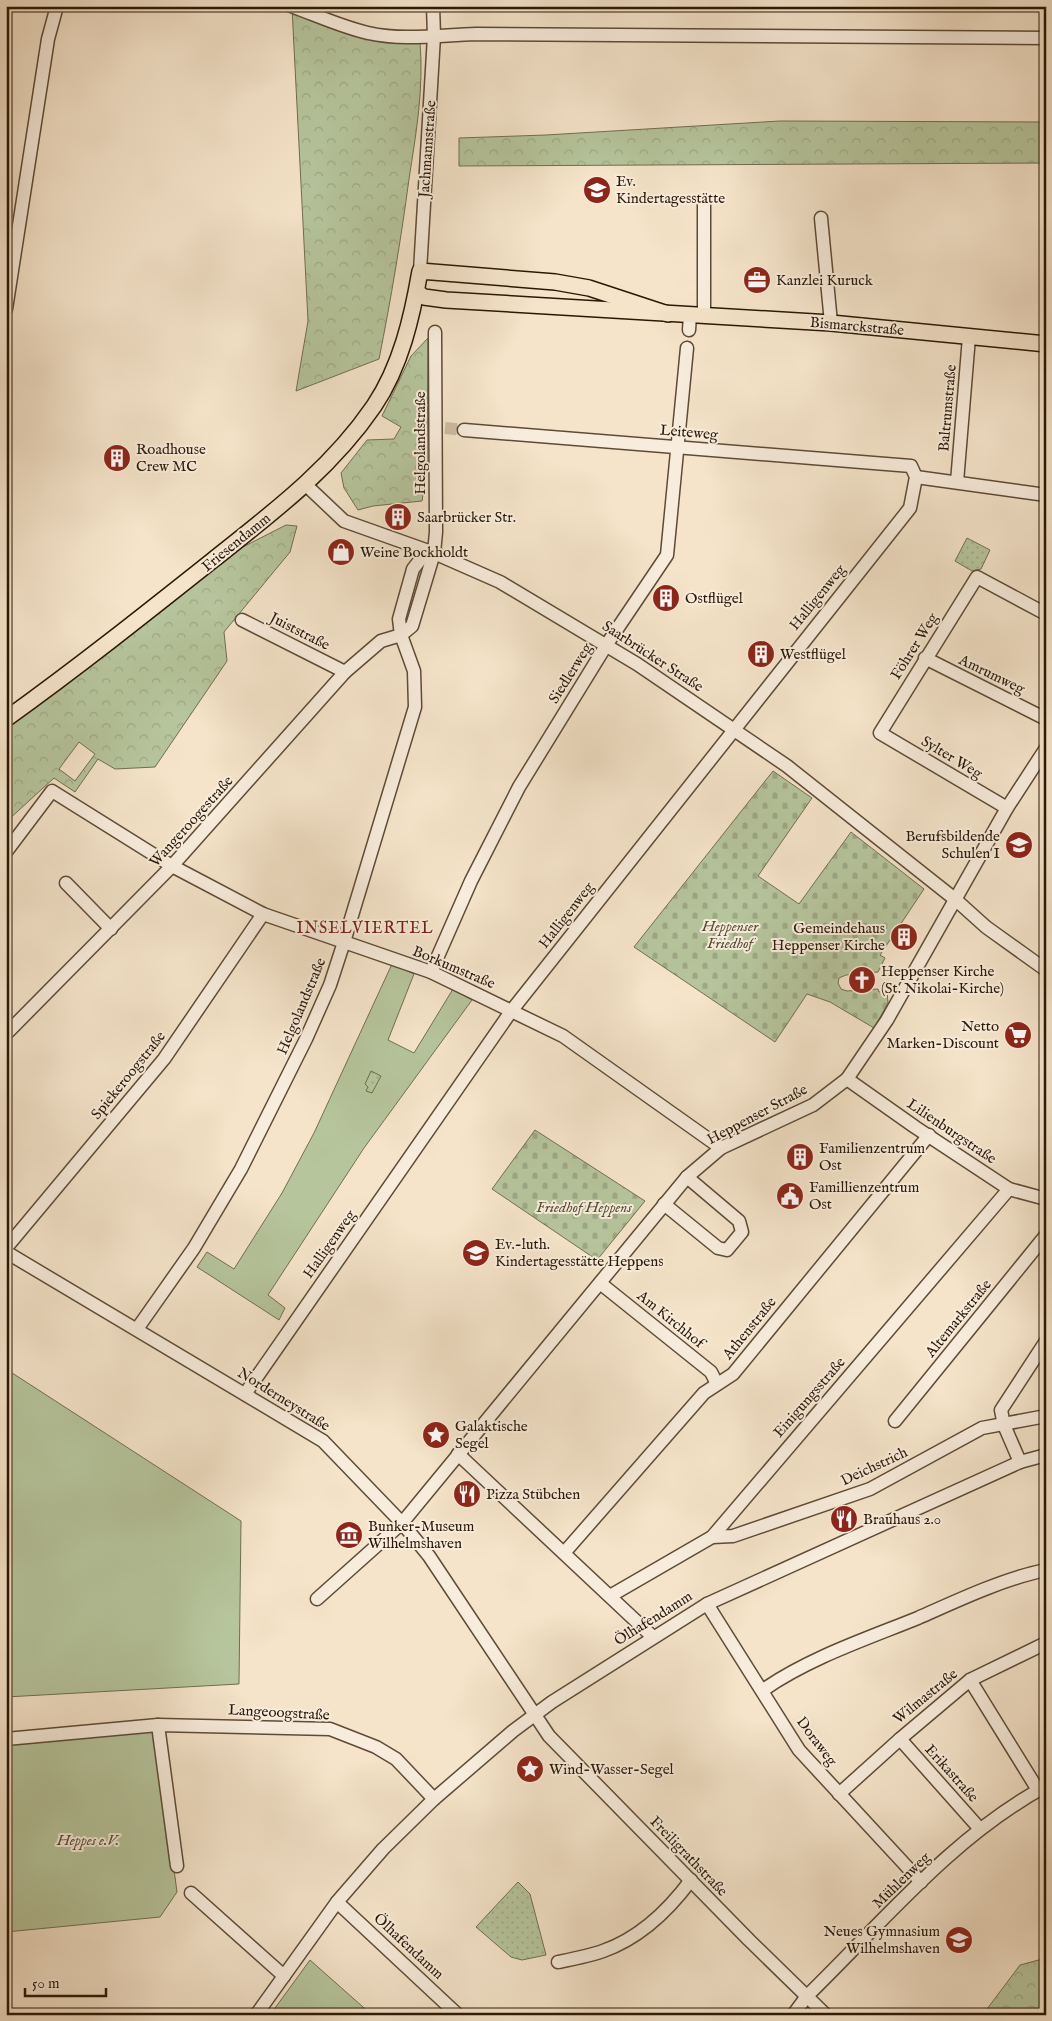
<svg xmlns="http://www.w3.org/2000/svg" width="1052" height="2021" viewBox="0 0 1052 2021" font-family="'IM FELL English',serif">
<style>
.green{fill:#b6c59c;stroke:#706e51}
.forest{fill:url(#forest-crowns);stroke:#706e51;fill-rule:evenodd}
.cemetery{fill:url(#cemetery-stones);stroke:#706e51}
.park{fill:url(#park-dots);stroke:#706e51}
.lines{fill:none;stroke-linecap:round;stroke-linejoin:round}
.minor-tunnel{stroke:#ccbba3;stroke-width:12;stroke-dasharray:12 6;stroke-linecap:butt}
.minor-casing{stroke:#5d4b37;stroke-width:15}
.major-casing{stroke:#2a1806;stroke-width:18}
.minor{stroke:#f8eddd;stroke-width:12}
.major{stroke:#f5e4ca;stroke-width:15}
.labels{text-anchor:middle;stroke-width:4;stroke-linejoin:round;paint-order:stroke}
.street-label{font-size:15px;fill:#2a1806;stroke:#f8eddd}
.poi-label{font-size:15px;fill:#2a1806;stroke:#f8eddd;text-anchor:start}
.park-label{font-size:15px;font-style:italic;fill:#544c33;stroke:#f8eddd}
.neighbourhood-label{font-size:16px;letter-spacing:1px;fill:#7a1f14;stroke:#f8eddd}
</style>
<defs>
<pattern id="forest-crowns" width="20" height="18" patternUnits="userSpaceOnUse" patternTransform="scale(1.25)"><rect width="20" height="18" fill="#b6c59c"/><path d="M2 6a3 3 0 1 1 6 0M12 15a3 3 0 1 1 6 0" fill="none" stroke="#9da885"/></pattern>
<pattern id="cemetery-stones" width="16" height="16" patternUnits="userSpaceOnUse" patternTransform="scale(1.25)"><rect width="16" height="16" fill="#b6c59c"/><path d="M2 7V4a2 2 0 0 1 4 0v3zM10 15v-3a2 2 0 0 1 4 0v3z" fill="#9da885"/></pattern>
<pattern id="park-dots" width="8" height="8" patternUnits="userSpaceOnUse" patternTransform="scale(1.25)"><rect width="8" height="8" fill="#b6c59c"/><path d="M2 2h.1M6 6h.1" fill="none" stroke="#9da885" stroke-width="1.8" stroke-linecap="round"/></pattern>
</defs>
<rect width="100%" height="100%" fill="#f5e4ca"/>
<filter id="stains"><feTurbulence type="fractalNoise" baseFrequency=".004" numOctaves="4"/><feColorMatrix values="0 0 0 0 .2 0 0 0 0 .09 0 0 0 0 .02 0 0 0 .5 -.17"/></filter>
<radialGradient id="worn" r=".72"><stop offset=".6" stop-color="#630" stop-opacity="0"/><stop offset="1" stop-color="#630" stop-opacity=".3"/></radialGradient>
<g class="green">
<polygon points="392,964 414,974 388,1040 414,1053 453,989 472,1000 364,1148 268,1295 285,1308 279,1320 197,1267 207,1252 234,1269 282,1193 314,1133"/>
<polygon points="6,1369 241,1521 239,1684 6,1697"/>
<polygon points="155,1728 177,1892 160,1917 6,1932 6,1740"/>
<polygon points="310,1960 372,2015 270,2015"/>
</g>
<g class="forest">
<path d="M292,8L420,42C424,88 416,134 409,179C401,239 391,299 379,359L296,391L308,321Z"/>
<polygon points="780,121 1046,122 1046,163 459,166 459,138 546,135"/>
<polygon points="428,338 427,470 422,501 373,506 358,510 344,488 341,473 367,440 394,439 401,427 382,416 411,356"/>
<path d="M286,525L297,526L290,552L224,632L227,661L155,767L115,769L98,759L75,792L54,778L6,822V721L237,550ZM79,742L95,754L75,781L59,769Z"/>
<polygon points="1046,1958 1046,2015 986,2015 987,2009 1020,1965"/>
</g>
<g class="cemetery">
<polygon points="773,771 812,798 758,876 799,904 851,832 924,889 880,955 885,958 878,972 846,975 839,978 838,983 841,989 847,991 878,989 879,992 887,991 888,1003 874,1028 830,1002 807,994 775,1042 634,947"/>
<polygon points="535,1130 645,1201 597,1260 492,1189"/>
</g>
<g class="park">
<polygon points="967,538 990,550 981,569 972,571 955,561"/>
<polygon points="371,1071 381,1076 372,1093 366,1091 368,1087 365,1084"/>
<polygon points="518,1882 530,1894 546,1955 522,1960 511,1957 476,1927"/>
</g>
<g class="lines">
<polyline class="minor-tunnel" points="445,428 464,430"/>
<g class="minor-casing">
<g id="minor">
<path d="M291,6C316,15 342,27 368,33C404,41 440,35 476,34L1046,38"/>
<polyline points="704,201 704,316"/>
<polyline points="821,218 831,323"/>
<polyline points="420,271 434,36 433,6"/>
<polyline points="6,309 48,39 57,6"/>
<polyline points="689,330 690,315"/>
<polyline points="916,477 1046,495"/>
<polyline points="957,482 969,337"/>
<polyline points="306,485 344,521 434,553 500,582 637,664 787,766 956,900 986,927 1046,970"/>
<polyline points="242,620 345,672"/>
<polyline points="925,658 1046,719"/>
<polyline points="1007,808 880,733 977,577 1046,614"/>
<polyline points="6,852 52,791 172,866 263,914 431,972 563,1036 721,1148"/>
<polyline points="66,883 111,929"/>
<polyline points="431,972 471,881 519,787 607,644 667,555 687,348"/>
<polyline points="6,1034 172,866 345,672 381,641 401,635 412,626 434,553 436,532 435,332"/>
<polyline points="847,1079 915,1127 1009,1189 1046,1199"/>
<polyline points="664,1204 718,1248 727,1250 742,1232 739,1221 687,1177"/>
<polyline points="6,1248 164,1059 263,914"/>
<polyline points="6,1252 323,1441 402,1523 429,1556 549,1736 749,1940 826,2015"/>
<polyline points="600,1283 711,1372 717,1384"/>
<polyline points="137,1329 194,1248 241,1169 306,1039 330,985 344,942 415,707 414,671 401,635 399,619 413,569 420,560 434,553"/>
<polyline points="245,1394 512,1010 910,508 916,477 911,466 464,430"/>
<polyline points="895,1421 1046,1235"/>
<polyline points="458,1454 653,1637"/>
<polyline points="1020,1462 1004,1425 1001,1410 1046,1341"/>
<polyline points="712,1537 733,1536 870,1489 982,1428 1046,1416"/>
<polyline points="564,1553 704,1393 733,1374 929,1135"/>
<polyline points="610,1596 712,1537 1009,1189"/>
<polyline points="317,1599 402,1523 687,1177 721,1148 813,1105 847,1079 887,1020 1007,808 1046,748"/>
<polyline points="707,1604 799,1750 921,1882"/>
<polyline points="970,1680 1038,1790"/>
<path d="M763,1690C809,1658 866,1639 918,1618C956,1601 1005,1578 1046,1570"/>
<polyline points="158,1725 177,1866"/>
<polyline points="6,1739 158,1725 330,1729 376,1747 396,1759 434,1799"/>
<polyline points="900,1739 980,1829"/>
<polyline points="839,1794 900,1739 970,1680 1046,1643"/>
<polyline points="191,1893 284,1976"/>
<polyline points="337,1902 458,2015"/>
<path d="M558,1962C573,1959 589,1956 603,1951C640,1938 668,1911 691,1880"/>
<polyline points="256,2015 337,1902 383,1849 434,1799 513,1731 552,1702 707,1604 1020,1462 1046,1455"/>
<path d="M793,2015L807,1996C882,1923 952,1837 1046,1786"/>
</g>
</g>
<g class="major-casing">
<g id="major">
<polyline points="417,292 424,297 446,300 831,323 1046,344"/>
<path d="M6,719C77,668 145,614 213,560C272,513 331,469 374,406C401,366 412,317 420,271L555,282L589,288L668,314"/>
</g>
</g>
<use href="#minor" class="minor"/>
<use href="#major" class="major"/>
</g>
<defs>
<g id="school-disc" transform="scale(1.4375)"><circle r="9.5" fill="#8f2418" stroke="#f8eddd"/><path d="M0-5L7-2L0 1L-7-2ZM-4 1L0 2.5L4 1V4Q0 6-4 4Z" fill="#fff"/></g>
<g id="office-disc" transform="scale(1.4375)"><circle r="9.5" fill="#8f2418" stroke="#f8eddd"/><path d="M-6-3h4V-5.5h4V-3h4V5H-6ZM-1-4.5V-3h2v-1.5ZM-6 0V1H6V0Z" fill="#fff"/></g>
<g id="building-disc" transform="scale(1.4375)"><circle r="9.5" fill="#8f2418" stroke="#f8eddd"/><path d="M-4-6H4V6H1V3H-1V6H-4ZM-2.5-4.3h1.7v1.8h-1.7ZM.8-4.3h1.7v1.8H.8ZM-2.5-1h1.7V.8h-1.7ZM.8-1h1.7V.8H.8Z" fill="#fff"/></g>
<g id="shop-disc" transform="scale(1.4375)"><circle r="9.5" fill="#8f2418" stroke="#f8eddd"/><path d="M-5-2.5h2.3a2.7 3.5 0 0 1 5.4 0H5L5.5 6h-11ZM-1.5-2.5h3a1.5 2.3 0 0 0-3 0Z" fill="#fff"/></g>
<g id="church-disc" transform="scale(1.4375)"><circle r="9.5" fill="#8f2418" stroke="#f8eddd"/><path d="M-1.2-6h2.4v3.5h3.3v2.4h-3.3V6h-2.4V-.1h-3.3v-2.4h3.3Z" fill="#fff"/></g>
<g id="supermarket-disc" transform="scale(1.4375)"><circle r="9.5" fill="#8f2418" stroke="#f8eddd"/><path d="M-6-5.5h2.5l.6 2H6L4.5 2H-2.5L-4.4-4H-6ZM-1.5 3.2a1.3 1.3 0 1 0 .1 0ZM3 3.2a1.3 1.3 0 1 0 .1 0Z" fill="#fff"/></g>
<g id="civic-disc" transform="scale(1.4375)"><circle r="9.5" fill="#8f2418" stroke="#f8eddd"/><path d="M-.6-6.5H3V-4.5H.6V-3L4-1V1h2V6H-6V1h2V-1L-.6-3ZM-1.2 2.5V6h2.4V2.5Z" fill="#fff"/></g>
<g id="sight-disc" transform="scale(1.4375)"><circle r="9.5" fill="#8f2418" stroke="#f8eddd"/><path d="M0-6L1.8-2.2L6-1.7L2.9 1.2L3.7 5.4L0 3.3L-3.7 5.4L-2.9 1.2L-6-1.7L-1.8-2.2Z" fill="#fff"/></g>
<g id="restaurant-disc" transform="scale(1.4375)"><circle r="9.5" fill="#8f2418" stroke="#f8eddd"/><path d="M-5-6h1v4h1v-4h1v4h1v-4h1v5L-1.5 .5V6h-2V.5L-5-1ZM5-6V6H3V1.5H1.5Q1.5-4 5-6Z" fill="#fff"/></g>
<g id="museum-disc" transform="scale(1.4375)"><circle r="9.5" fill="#8f2418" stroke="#f8eddd"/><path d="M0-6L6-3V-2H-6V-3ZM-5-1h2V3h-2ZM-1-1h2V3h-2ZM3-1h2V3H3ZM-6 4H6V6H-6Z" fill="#fff"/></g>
</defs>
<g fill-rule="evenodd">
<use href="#school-disc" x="597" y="190"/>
<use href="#office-disc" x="757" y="280"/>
<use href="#building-disc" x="117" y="458"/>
<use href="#building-disc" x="398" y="517"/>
<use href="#shop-disc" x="341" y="552"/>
<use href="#building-disc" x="666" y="598"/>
<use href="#building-disc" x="761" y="654"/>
<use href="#school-disc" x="1019" y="845"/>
<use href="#building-disc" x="904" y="937"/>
<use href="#church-disc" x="862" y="980"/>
<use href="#supermarket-disc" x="1018" y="1035"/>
<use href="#building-disc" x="800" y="1157"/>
<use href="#civic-disc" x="790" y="1196"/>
<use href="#school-disc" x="476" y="1253"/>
<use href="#sight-disc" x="436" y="1435"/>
<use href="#restaurant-disc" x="467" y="1494"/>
<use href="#restaurant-disc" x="844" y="1519"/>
<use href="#museum-disc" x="349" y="1535"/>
<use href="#sight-disc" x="530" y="1769"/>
<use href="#school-disc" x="959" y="1940"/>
</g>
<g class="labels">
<g class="street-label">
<text transform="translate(427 149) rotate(-86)" y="5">Jachmannstraße</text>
<text transform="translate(857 326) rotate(5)" y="5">Bismarckstraße</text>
<text transform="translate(947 408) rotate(-85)" y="5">Baltrumstraße</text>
<text transform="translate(689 432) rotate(5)" y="5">Leiteweg</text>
<text transform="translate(420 443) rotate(-90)" y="5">Helgolandstraße</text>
<text transform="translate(236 542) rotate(-39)" y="5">Friesendamm</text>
<text transform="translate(817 597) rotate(-51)" y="5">Halligenweg</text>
<text transform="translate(300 631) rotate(27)" y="5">Juiststraße</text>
<text transform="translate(914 646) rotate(-58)" y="5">Föhrer Weg</text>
<text transform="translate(653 656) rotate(33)" y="5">Saarbrücker Straße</text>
<text transform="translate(570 673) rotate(-58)" y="5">Siedlerweg</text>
<text transform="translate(992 674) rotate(26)" y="5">Amrumweg</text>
<text transform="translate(952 757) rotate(31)" y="5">Sylter Weg</text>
<text transform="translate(191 821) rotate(-48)" y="5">Wangeroogestraße</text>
<text transform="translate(566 915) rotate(-52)" y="5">Halligenweg</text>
<text transform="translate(454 967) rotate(23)" y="5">Borkumstraße</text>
<text transform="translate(301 1006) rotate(-67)" y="5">Helgolandstraße</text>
<text transform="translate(128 1075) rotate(-51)" y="5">Spiekeroogstraße</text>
<text transform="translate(757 1114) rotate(-28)" y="5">Heppenser Straße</text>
<text transform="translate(952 1131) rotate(34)" y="5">Lilienburgstraße</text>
<text transform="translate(329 1244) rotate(-55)" y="5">Halligenweg</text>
<text transform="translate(958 1318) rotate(-51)" y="5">Altemarkstraße</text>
<text transform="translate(671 1319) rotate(39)" y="5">Am Kirchhof</text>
<text transform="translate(749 1328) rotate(-51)" y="5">Athenstraße</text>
<text transform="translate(809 1397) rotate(-49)" y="5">Einigungsstraße</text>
<text transform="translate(284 1399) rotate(32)" y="5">Norderneystraße</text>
<text transform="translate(874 1466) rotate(-25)" y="5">Deichstrich</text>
<text transform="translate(653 1618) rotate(-32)" y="5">Ölhafendamm</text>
<text transform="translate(925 1696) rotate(-39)" y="5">Wilmastraße</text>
<text transform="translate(279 1712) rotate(3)" y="5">Langeoogstraße</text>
<text transform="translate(817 1741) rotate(53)" y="5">Doraweg</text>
<text transform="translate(952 1773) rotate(48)" y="5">Erikastraße</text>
<text transform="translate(689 1856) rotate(46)" y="5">Freiligrathstraße</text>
<text transform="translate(901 1880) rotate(-44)" y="5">Mühlenweg</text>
<text transform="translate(409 1946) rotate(43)" y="5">Ölhafendamm</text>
</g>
<g class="poi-label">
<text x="616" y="186">Ev.<tspan x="616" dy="17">Kindertagesstätte</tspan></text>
<text x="776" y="285">Kanzlei Kuruck</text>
<text x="136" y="454">Roadhouse<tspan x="136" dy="17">Crew MC</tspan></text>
<text x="417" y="522">Saarbrücker Str.</text>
<text x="360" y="557">Weine Bockholdt</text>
<text x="685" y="603">Ostflügel</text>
<text x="780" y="659">Westflügel</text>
<text x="1000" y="841" text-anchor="end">Berufsbildende<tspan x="1000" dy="17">Schulen I</tspan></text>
<text x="885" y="933" text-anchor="end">Gemeindehaus<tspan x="885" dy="17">Heppenser Kirche</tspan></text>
<text x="881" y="976">Heppenser Kirche<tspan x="881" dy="17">(St. Nikolai-Kirche)</tspan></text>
<text x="999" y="1031" text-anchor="end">Netto<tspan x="999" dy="17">Marken-Discount</tspan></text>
<text x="819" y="1153">Familienzentrum<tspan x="819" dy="17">Ost</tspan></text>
<text x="809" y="1192">Famillienzentrum<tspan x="809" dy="17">Ost</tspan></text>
<text x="495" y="1249">Ev.-luth.<tspan x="495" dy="17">Kindertagesstätte Heppens</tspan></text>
<text x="455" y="1431">Galaktische<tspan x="455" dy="17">Segel</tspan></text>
<text x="486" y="1499">Pizza Stübchen</text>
<text x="863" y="1524">Brauhaus 2.0</text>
<text x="368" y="1531">Bunker-Museum<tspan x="368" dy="17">Wilhelmshaven</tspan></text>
<text x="549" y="1774">Wind-Wasser-Segel</text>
<text x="940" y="1936" text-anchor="end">Neues Gymnasium<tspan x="940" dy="17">Wilhelmshaven</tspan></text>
</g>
<g class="park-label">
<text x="730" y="931">Heppenser<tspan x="730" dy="17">Friedhof</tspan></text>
<text x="584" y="1212">Friedhof Heppens</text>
<text x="88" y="1845">Heppes e.V.</text>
</g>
<g class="neighbourhood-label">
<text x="365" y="933">INSELVIERTEL</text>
</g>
</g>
<rect width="1052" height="2021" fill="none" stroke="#f5e4ca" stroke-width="25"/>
<rect x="8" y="8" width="1037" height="2006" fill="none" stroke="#2a1806" stroke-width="2.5"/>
<rect x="12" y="12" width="1027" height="1996" fill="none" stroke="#2a1806"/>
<path d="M25 1988v8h81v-8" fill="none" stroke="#2a1806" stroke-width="2.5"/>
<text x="32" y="1988" font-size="15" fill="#2a1806" stroke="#f8eddd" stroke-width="4" paint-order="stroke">50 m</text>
<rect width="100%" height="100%" filter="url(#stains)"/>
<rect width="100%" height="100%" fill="url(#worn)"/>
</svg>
